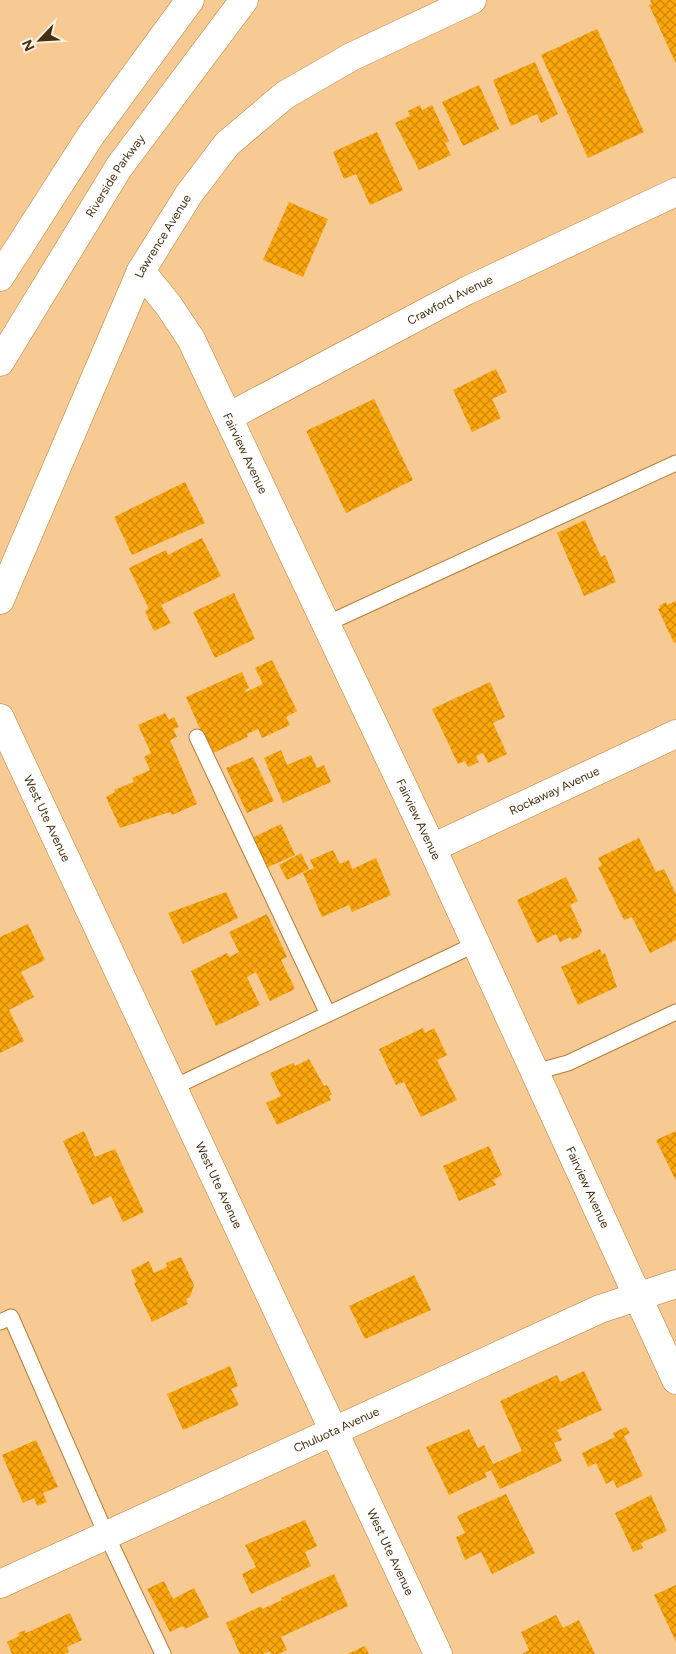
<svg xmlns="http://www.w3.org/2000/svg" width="676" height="1654" viewBox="0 0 676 1654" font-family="Figtree,sans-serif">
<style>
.building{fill:url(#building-cross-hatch)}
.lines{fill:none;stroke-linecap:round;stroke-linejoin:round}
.service-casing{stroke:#b37f36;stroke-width:17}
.minor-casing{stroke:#b37f36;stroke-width:29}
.primary-casing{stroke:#b37f36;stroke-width:29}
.service{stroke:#fff;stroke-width:15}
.minor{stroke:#fff;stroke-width:28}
.primary{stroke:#fff;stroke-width:28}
.labels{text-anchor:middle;stroke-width:4;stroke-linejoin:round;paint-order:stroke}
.street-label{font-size:12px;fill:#452f11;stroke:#fdf2e4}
</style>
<defs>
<pattern id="building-cross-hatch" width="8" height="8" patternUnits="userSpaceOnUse" patternTransform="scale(1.25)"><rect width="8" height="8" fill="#fba60b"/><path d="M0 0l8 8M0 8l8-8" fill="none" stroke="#cd880a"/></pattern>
</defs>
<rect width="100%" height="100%" fill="#f7ca93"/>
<g class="building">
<polygon points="650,0 676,0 676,64 649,5 652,4"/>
<polygon points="597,29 644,132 588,158 541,55"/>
<polygon points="535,62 558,114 541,123 537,114 511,126 493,80"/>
<polygon points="479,85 499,129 463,146 442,102"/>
<polygon points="420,105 422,110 432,105 449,141 445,143 451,155 419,170 395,123 410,116 408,111"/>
<polygon points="377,132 403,190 370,205 356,174 344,179 333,152"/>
<polygon points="289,202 328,219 303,277 263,260"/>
<polygon points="496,369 507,392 492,399 501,418 472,432 453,390"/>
<polygon points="374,399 413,480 346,513 306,431"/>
<polygon points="185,482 205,523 132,555 114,517"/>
<polygon points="585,520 601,557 605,555 616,582 584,596 557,533"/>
<polygon points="202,538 221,576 161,605 171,623 154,631 145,611 149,609 129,568 166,550 168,555"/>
<polygon points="234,593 255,639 215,658 193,612"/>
<polygon points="676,601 676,642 674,643 658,609 660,608 659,606 666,602 667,605"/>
<polygon points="272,660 297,711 286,717 290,725 262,738 258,729 247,734 248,737 211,754 186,697 242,672 249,688 245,690 246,692 263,684 255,668"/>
<polygon points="490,682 505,717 493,723 507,754 488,763 483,753 476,756 479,762 468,767 465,761 458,764 432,709"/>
<polygon points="165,713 169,720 174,717 179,727 173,729 177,737 170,740 197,804 172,815 170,812 120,828 106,797 115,792 114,790 134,782 132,778 150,770 144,757 151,753 138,725"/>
<polygon points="281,750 287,765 311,755 317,768 324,765 331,782 283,803 264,758"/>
<polygon points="253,757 274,801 247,813 226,768"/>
<polygon points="281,824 295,855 266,868 252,838"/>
<polygon points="639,838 656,872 664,869 676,894 676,940 650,953 632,917 624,920 598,867 602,865 598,858"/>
<polygon points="333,850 340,864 349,860 352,869 376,858 391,895 352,912 349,905 322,917 303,873 314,868 310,860"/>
<polygon points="301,853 309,869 287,880 279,865"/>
<polygon points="566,877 578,901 570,905 582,931 579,937 572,940 571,937 560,942 556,934 537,943 517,900"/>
<polygon points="226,892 238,918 183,944 168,913"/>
<polygon points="267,914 287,957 281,960 295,989 270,1001 256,972 247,977 260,1005 216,1026 191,971 227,953 229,957 239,952 229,932"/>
<polygon points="28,924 45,960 21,972 34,997 9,1010 24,1041 0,1053 0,937"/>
<polygon points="600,949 602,955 605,953 617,987 578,1005 561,967"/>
<polygon points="423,1028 425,1033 434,1028 447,1055 437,1060 457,1100 421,1117 404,1082 396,1085 379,1049"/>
<polygon points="309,1059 324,1086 327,1085 332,1094 329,1096 331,1100 277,1125 266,1103 281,1096 270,1073 293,1063 295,1066"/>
<polygon points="84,1131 95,1157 115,1149 144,1212 123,1222 111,1196 92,1205 63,1141"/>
<polygon points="676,1131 676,1181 656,1140"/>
<polygon points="489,1146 502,1175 493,1180 496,1185 459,1201 443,1166"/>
<polygon points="181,1257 194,1285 190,1297 186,1299 188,1304 152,1322 134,1283 136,1282 131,1270 149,1261 154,1273 167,1267 166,1263"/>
<polygon points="414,1275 431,1310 365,1339 349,1306"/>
<polygon points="230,1366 238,1386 231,1389 239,1405 183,1430 167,1394"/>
<polygon points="584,1371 602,1410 557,1430 562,1440 554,1443 562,1461 500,1489 491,1470 485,1473 487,1477 449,1495 426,1447 469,1429 478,1448 484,1445 493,1464 522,1451 500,1401 557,1375 560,1382"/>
<polygon points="626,1427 630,1433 624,1436 643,1476 617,1488 613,1480 606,1484 596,1463 588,1467 582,1453 615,1437 613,1433"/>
<polygon points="36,1440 58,1487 43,1493 47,1502 37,1506 34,1498 23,1503 2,1455"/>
<polygon points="506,1494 535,1553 492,1574 481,1552 465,1560 456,1537 465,1533 457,1516"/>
<polygon points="651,1495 667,1531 641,1543 643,1548 633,1552 615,1513"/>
<polygon points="305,1520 317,1546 305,1552 311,1566 251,1594 242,1574 256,1567 245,1545"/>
<polygon points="334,1574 348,1606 281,1637 287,1650 279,1654 271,1654 270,1651 263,1654 240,1654 226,1623 261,1606 262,1609 282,1600 281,1598"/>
<polygon points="164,1581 173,1599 194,1588 209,1617 185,1629 183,1626 170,1632 147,1589"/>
<polygon points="676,1585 676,1642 654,1595"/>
<polygon points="70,1613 82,1640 67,1647 69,1652 64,1654 12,1654 7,1642 19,1636 18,1633 25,1630 26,1633"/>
<polygon points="556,1615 563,1628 579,1620 595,1654 522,1654 529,1650 521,1632"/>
<polygon points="365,1646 369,1654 347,1654"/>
</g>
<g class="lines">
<g class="service-casing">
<g id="service">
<polyline points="326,624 676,463"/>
<polyline points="197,737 328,1014"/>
<polyline points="535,1072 568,1063 676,1012"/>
<polyline points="172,1088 476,944"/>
<polyline points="0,1322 11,1317 106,1534 163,1654"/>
</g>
</g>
<g class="minor-casing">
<g id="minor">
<path id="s1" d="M141,271L169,306L191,339L432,848L676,1380"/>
<path id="s2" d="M228,417L466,291L676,192"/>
<path id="s3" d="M0,600L141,271L189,194L227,144L285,95L351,57L472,0"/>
<path id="s4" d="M0,718L438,1654"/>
<path id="s5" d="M432,848L676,734"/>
<path id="s6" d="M0,1584L600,1309L676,1284"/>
</g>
</g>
<g class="primary-casing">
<g id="primary">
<polyline points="0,277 91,135 190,0"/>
<path id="s7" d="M0,362L119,167L244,0"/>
</g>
</g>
<use href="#service" class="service"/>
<use href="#minor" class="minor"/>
<use href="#primary" class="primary"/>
</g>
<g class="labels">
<g class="street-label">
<text dy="4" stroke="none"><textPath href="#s7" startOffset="219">Riverside Parkway</textPath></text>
<text dy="4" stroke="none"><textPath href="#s3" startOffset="399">Lawrence Avenue</textPath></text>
<text dy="4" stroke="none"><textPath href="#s2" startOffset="251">Crawford Avenue</textPath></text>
<text dy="4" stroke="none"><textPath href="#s1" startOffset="211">Fairview Avenue</textPath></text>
<text dy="4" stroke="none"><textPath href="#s5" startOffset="135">Rockaway Avenue</textPath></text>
<text dy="4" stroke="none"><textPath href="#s4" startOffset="111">West Ute Avenue</textPath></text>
<text dy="4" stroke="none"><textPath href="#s1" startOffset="616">Fairview Avenue</textPath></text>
<text dy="4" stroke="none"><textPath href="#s4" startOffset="516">West Ute Avenue</textPath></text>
<text dy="4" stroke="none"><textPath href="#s1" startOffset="1021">Fairview Avenue</textPath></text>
<text dy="4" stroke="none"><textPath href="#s6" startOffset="370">Chuluota Avenue</textPath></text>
<text dy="4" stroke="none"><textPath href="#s4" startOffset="921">West Ute Avenue</textPath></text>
</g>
</g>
<g transform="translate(40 40) rotate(245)" stroke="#fdf2e4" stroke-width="4" paint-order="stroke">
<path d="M0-4L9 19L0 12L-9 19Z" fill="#452f11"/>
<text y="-8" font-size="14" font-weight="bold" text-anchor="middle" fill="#452f11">N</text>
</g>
</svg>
